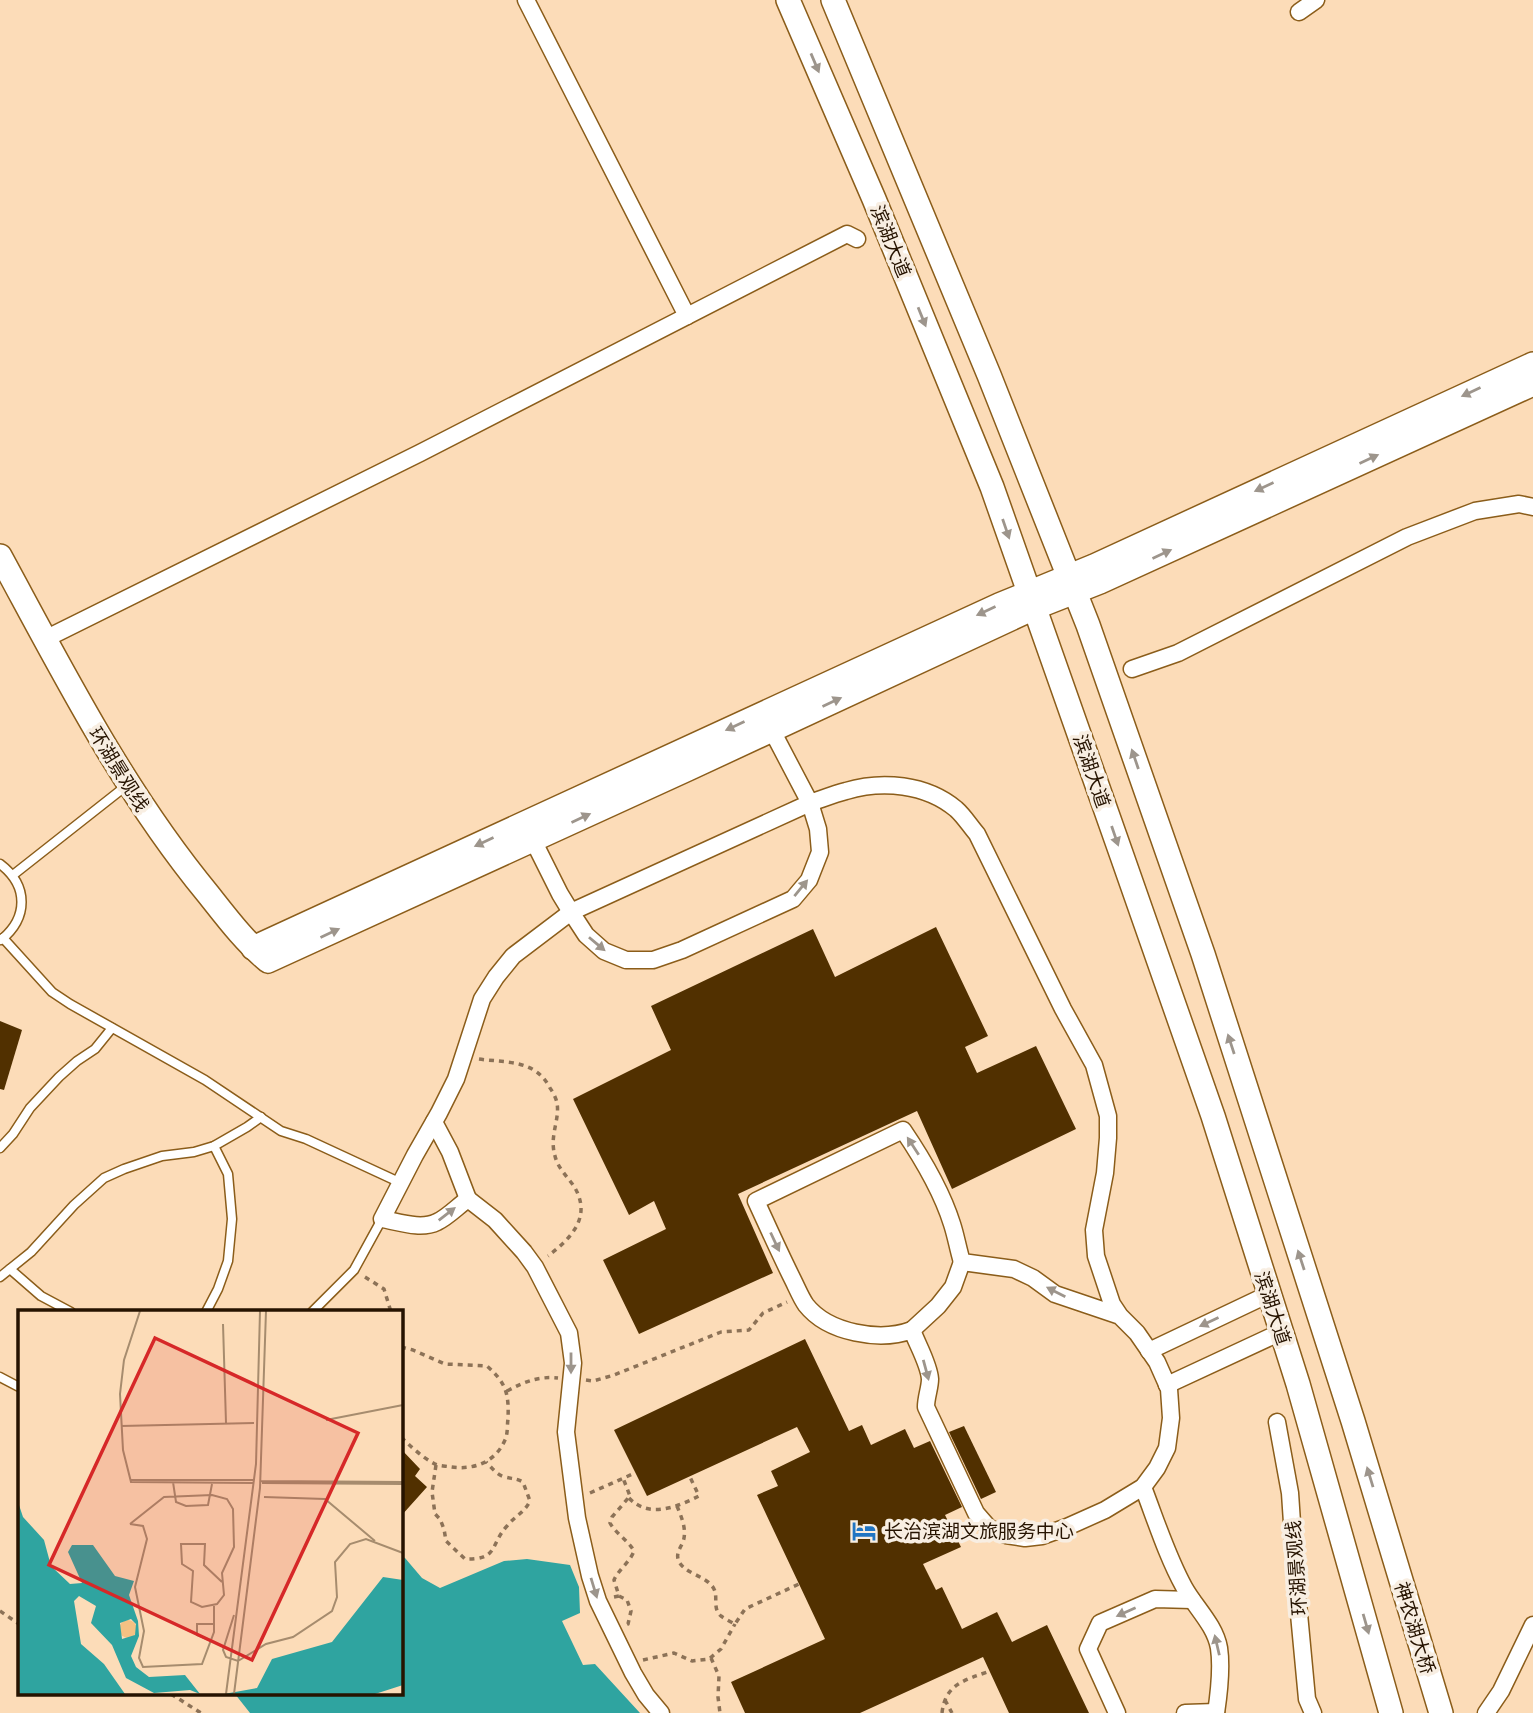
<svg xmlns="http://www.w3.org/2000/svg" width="1533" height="1713" viewBox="0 0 1533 1713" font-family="Roboto,'Noto Sans SC',sans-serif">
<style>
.water{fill:#2fa4a0}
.building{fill:#513000}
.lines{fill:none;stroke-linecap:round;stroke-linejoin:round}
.lane-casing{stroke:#8b5d1a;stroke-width:11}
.street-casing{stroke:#8b5d1a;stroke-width:19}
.secondary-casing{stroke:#8b5d1a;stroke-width:26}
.path{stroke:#8c7257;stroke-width:3.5;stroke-dasharray:5 5;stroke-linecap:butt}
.lane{stroke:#fff;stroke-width:8}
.street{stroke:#fff;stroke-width:16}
.secondary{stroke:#fff;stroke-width:23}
.oneway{fill:#9d958c}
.labels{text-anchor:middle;stroke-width:7;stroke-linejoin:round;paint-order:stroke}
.street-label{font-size:19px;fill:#261300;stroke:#f8eee2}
.poi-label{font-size:19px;fill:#261300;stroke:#f8eee2;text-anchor:start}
.inset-road{fill:none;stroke:#a68c6e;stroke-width:2}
.view{fill:#d62828;fill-opacity:0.15;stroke:#d62828;stroke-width:3.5}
.inset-edge{fill:none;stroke:#261300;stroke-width:3.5}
</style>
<rect width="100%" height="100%" fill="#fcdcb8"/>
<polygon class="water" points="401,1556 405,1558 422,1578 440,1588 504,1561 527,1559 570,1565 579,1587 580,1613 562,1621 583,1665 595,1664 640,1713 250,1713 235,1694 401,1694"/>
<g class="building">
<polygon points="936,927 988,1036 965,1047 977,1073 1036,1046 1076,1129 952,1189 917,1111 738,1194 773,1273 639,1334 603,1260 666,1229 654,1201 629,1215 573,1099 671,1050 651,1006 813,929 835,977"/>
<polygon points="0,1021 22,1030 4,1090 0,1089"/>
<polygon points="805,1339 849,1431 862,1425 871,1445 905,1429 914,1448 930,1441 962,1507 945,1515 961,1547 923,1564 936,1590 942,1587 962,1629 997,1612 1012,1642 1047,1625 1089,1713 1009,1713 983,1657 860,1713 745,1713 731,1682 825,1639 757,1495 778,1486 771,1471 810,1452 797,1427 647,1496 614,1430"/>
<polygon points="964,1426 996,1492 981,1499 949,1432"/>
<polygon points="401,1449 420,1469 415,1476 427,1487 401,1516"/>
</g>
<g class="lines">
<g class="lane-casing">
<g id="lane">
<path d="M0,864C29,886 28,918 1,940"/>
<polyline points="13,875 126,786"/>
<polyline points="3,938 52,992 70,1004 205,1080 281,1131 306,1139 401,1183"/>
<polyline points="0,1148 13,1134 30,1108 59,1077 77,1061 95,1049 112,1028"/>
<polyline points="10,1269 41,1296 71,1312"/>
<polyline points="0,1277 31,1252 74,1205 104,1178 124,1169 162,1156 194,1152 214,1146 247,1127 261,1117"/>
<polyline points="206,1312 218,1289 228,1261 232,1219 228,1174 214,1146"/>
<polyline points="312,1312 354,1270 382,1219"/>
<polyline points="0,1377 19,1387"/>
</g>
</g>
<g class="street-casing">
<g id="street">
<polyline points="526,0 687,316"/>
<polyline points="1299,12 1316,0"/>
<polyline points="45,639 420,453 847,234 857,239"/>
<polyline points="1132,669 1178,653 1407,537 1475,511 1519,504 1533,507"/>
<polyline points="529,832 560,894 571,912 586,935 604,951 626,960 653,960 682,950 793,899 809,880 820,852 818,829 810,803 768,723"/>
<polyline points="434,1122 450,1152 468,1199"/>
<polyline points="912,1330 938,1306 953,1287 962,1262"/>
<polyline points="1149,1351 1269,1294"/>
<polyline points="1167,1385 1281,1332"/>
<polyline points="1277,1422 1290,1493 1296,1582 1307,1699 1313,1713"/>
<path d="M1143,1487C1156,1521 1167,1556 1184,1587C1195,1607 1215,1625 1219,1648C1222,1668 1219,1693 1216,1713"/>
<path d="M661,1713L646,1695L633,1673L598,1601L590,1576L577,1518L566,1432L573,1363L569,1333L535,1267L524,1252L495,1220L468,1199C458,1206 448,1217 437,1222C421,1230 399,1222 382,1219L415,1155L439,1113L456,1079L482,999L496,977L513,956L571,912L810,803C822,799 834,794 846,791C882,780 926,784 956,809C964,816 970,826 977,834L1063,1009L1094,1065L1108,1116V1138L1105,1173L1094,1230L1096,1256L1112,1304L1120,1316L1137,1333L1157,1362L1169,1389L1171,1418L1167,1448L1157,1468L1143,1487L1105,1510L1067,1527L1042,1536L1025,1538L1006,1535L989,1528L976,1513L926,1407C926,1397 930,1388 930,1379C929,1364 917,1344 912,1330C880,1342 828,1333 806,1305C801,1298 797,1288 793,1280C780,1254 768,1227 756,1201L903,1130C922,1158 942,1192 952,1224C956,1236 958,1249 962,1262L1014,1269L1033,1278L1055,1294L1120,1316"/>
<polyline points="1117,1713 1088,1649 1100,1623 1155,1599 1192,1600"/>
<polyline points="1185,1713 1216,1712"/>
<polyline points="1486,1713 1501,1691 1533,1625"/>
</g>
</g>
<g class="secondary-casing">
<g id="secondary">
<polyline points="788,0 874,199 992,487 1122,856 1213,1116 1298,1384 1391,1713"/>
<polyline points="833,0 989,375 1088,625 1203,954 1353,1421 1441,1713"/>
<path d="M0,556C63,672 123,791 208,894C227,918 245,942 268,961L688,769L1034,608L1100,582L1533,384"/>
<polyline points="253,948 999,605 1094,566 1533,364"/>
</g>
</g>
<g class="path">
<path d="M479,1059C507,1063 535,1059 550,1088C553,1092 556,1098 557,1103C560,1120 549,1136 555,1156C558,1169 569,1178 575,1188C592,1218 570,1239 548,1256"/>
<polyline points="365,1277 384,1289 391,1312"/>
<path d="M401,1347L413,1350L445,1364L487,1366C506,1383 509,1393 508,1419C507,1425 508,1434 505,1440C495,1463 473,1470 451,1467C446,1466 439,1466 435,1464C423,1458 410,1446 401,1437"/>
<polyline points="586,1380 593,1381 614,1375 721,1332 749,1330 763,1313 787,1302"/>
<path d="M507,1391C524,1382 538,1376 558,1378"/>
<path d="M436,1465L432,1492L435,1514L440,1519L444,1529L446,1541L465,1559C499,1560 490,1544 507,1526C515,1516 524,1513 530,1501L523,1482C516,1478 512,1479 505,1477C497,1475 492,1468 486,1462"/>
<polyline points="590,1493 635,1473"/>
<path d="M629,1498C649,1519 677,1507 699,1496L690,1477"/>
<path d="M677,1506C681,1516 686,1527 684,1538C683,1545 676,1551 678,1559C682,1573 704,1575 712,1586C720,1595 711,1607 721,1616C725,1619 731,1622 735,1624L745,1609L799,1584"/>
<polyline points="619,1596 627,1600 631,1611 628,1624 626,1625"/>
<path d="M614,1597L619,1596L614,1580C619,1569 630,1562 634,1551C628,1540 616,1534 610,1523L612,1517L630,1496L623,1478"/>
<polyline points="0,1611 19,1624"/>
<polyline points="711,1658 719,1676 718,1697 720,1713"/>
<polyline points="643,1660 674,1653 692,1661 709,1659 721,1649 735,1624"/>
<polyline points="171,1694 201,1713"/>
<polyline points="945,1700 952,1713"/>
<path d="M942,1713C945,1684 965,1680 990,1671"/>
</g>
<use href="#lane" class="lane"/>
<use href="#street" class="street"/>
<use href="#secondary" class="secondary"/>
</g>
<defs><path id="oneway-solid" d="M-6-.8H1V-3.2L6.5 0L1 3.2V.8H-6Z" transform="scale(1.75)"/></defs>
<g class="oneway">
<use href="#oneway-solid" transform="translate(815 63) rotate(67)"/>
<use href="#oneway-solid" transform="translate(922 317) rotate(68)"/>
<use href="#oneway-solid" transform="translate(1471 392) rotate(155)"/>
<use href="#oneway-solid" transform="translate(1369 459) rotate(-25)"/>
<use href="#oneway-solid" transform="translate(1264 487) rotate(155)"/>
<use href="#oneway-solid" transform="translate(1006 529) rotate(71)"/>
<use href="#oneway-solid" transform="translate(1162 554) rotate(-25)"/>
<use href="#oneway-solid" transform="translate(986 611) rotate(155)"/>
<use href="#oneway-solid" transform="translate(832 702) rotate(-25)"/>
<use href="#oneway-solid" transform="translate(735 726) rotate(155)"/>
<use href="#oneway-solid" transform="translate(1135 759) rotate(-109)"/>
<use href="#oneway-solid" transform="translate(581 818) rotate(-25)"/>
<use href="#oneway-solid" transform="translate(1115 836) rotate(71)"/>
<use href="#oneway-solid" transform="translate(484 842) rotate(155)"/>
<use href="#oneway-solid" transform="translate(801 888) rotate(-51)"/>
<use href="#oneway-solid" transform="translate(330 933) rotate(-25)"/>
<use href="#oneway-solid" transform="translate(597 944) rotate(40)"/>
<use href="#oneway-solid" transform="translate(1231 1044) rotate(-108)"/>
<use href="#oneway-solid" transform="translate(913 1146) rotate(-123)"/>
<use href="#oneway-solid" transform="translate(447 1214) rotate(-38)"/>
<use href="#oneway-solid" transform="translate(775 1242) rotate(65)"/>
<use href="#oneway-solid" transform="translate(1301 1260) rotate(-108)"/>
<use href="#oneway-solid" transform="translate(1056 1292) rotate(-153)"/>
<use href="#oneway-solid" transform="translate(1209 1322) rotate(155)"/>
<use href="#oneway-solid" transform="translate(571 1363) rotate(90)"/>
<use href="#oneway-solid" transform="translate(926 1370) rotate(75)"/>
<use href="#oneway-solid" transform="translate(1370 1477) rotate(-107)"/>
<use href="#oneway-solid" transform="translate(594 1588) rotate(73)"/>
<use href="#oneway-solid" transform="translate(1126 1612) rotate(156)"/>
<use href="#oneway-solid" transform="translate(1366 1624) rotate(74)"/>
<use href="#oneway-solid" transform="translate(1217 1645) rotate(-103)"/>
</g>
<defs>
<g id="hotel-bare" transform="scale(1.89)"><path d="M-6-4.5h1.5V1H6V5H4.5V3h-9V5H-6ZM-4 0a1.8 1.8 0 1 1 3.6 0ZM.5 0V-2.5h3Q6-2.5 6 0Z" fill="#2075c3" stroke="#f8eee2" stroke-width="2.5" paint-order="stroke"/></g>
</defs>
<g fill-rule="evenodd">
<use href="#hotel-bare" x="864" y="1531"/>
</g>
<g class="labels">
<g class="street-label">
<text transform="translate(891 241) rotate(68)" y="7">滨湖大道</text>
<text transform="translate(119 769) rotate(58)" y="7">环湖景观线</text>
<text transform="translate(1092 771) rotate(71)" y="7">滨湖大道</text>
<text transform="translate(1273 1308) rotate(72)" y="7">滨湖大道</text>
<text transform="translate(1296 1568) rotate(-94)" y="7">环湖景观线</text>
<text transform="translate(1415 1628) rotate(73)" y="7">神农湖大桥</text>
</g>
<g class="poi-label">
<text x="884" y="1538">长治滨湖文旅服务中心</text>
</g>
</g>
<g transform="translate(18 1310)">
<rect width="385" height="385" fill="#fcdcb8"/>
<path d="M101 319a9 9 0 1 1 18 0a9 9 0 1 1-18 0Z" fill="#f5c183"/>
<path d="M0,192L5,207L26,230L33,256L52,274L64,273L50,242L54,235H75L97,266L116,271L111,285L120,311L121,326L113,346L118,357L131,367L167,365L182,384L172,380L136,383L108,368L94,335L73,313L78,296L61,286L56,291L63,334L86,354L107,384H0ZM113,309L118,314L117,325L104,329L102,313ZM365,267L385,270V375L357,384H206L239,378L254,349L314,332Z" fill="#2fa4a0" fill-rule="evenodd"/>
<path class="inset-road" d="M122,1L106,50L102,84L105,140L113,172L236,173M205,14L208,113M308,110L385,95M103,116L236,113M112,170H236M243,171L385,172M155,172L158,192L168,196L190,195L194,174M244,173L385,174M246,187L307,189L357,231M112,214L146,187L194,185L209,189L215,199L216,237L204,263L206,285L199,294L184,297L173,292L175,261L164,254L163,234H187L186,255L204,272M112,214L125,216L129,229L117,277L126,321L121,348L125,357L184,354L196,322V296M216,305L205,340L208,347L220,351L248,334L275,327L314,301L319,287L317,252L332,234L348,229L385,243M191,330L179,325V314H196M208,384L238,154L242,1M216,384L242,178L248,1"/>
<path class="view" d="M137,28L340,123L234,350L31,255Z"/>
<rect width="385" height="385" class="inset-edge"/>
</g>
</svg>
